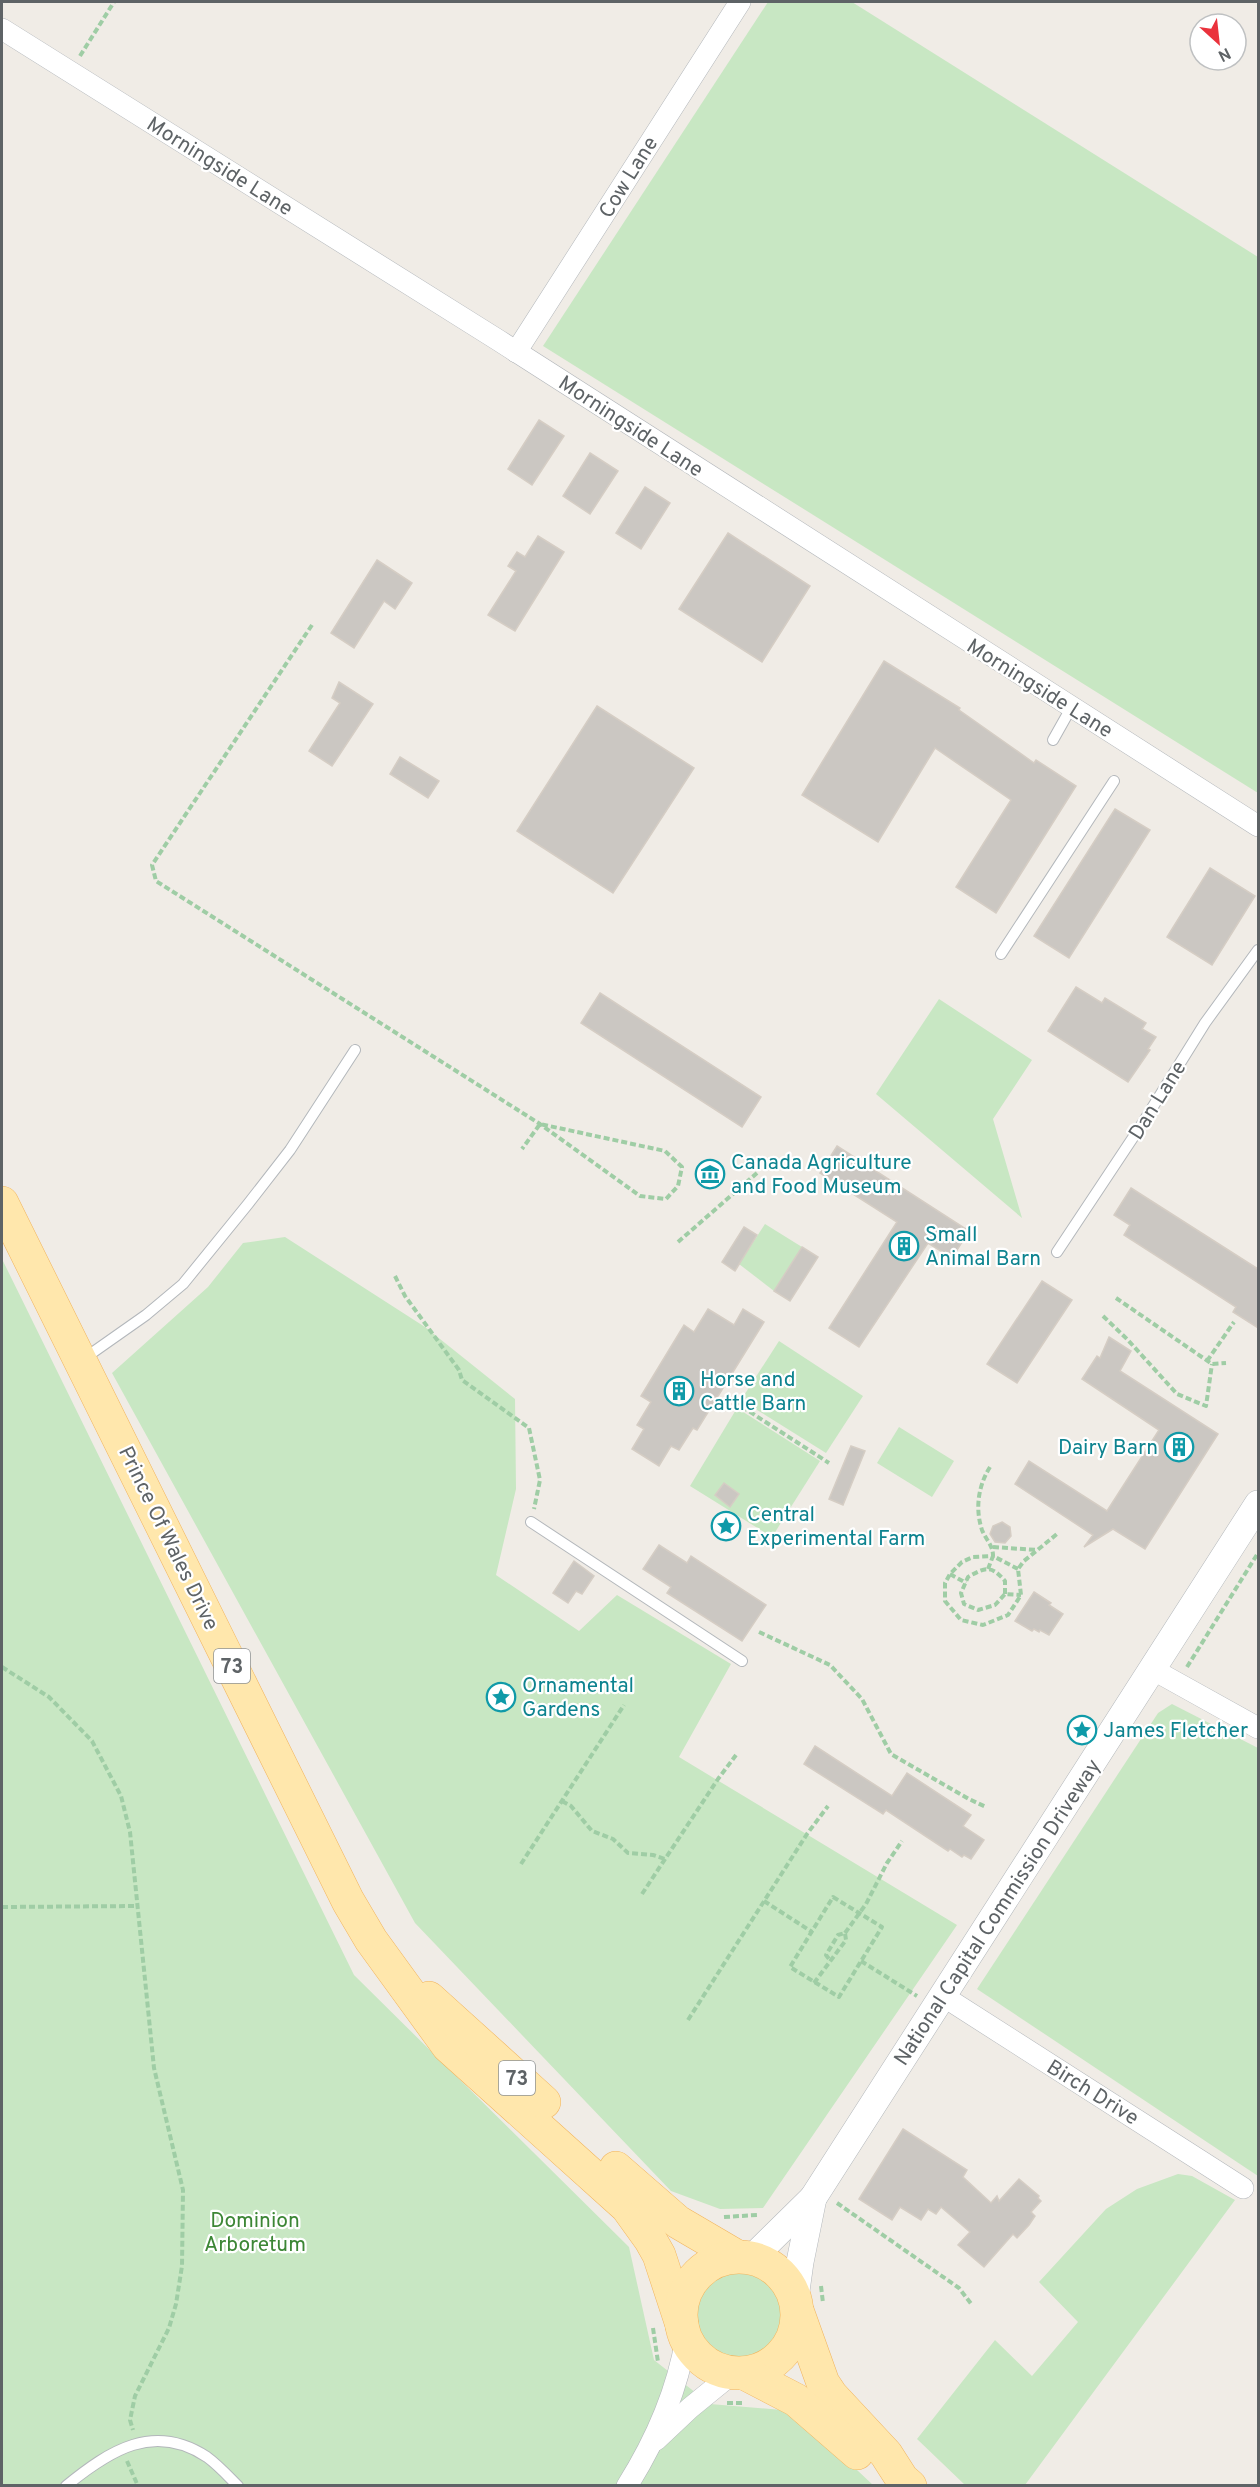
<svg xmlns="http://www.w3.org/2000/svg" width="1260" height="2487" viewBox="0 0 1260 2487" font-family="Overpass,sans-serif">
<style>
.green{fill:#c8e7c3}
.building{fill:#cbc7c2;stroke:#d5cdc4;stroke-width:1.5}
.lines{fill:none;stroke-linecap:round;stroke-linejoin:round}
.service-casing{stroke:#b3b7bb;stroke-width:12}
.minor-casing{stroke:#b3b7bb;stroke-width:22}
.tertiary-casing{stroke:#b3b7bb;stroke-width:28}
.primary-casing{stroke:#f2b45d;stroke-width:34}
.path{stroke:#9fcda5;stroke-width:4;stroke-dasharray:6 3;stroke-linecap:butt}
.service{stroke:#fff;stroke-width:10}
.minor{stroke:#fff;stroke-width:21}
.tertiary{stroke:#fff;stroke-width:27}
.primary{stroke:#ffe7ac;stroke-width:33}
.labels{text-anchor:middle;stroke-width:4.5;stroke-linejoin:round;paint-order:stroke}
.shield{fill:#fff;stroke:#8e9294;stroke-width:1.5}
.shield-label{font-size:20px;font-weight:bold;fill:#5e6366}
.street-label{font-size:21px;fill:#5e6366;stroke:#fff}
.culture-label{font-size:21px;fill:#0d838f;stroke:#fff;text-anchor:start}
.park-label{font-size:21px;fill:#3c8635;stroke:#fff}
</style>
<rect width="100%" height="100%" fill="#f0ece6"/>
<g class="green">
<polygon points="768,2 852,2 1258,257 1258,793 543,346"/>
<polygon points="939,999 1032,1060 993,1119 1022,1218 876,1094"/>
<polygon points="765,1224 802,1247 774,1291 739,1264"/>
<polygon points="285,1237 425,1327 515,1399 516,1489 496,1575 579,1631 617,1595 731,1664 679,1757 957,1925 763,2208 720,2209 671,2191 415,1923 112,1373 208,1287 243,1243"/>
<polygon points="2,1259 354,1975 629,2247 654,2360 710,2404 794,2411 873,2485 2,2485"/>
<polygon points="779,1341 863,1396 826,1453 741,1400"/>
<polygon points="737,1408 820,1461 772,1537 690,1486"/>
<polygon points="899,1427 954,1461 932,1497 877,1463"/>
<polygon points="1172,1704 1258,1748 1258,2176 977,1989 1158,1713"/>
<polygon points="1178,2174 1192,2176 1235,2200 1025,2485 965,2485 917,2439 995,2340 1032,2376 1078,2322 1039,2282 1106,2209 1137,2189"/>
<circle cx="737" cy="2314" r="45"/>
</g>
<g class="building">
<polygon points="539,420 564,436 532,485 508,469"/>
<polygon points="590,453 618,471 590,514 563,496"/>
<polygon points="645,487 670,503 641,549 616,533"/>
<polygon points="728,533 810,586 762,662 679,609"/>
<polygon points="538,536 564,552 515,631 488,615 516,571 508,566 517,552 525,557"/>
<polygon points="377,560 412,583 395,609 384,601 354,648 331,633"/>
<polygon points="884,661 960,708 959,710 1034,763 1036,760 1076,786 996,913 956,887 1011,800 935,748 878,842 802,795"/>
<polygon points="339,682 373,704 332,766 309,751 340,703 332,698"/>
<polygon points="597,706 694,768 613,893 517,831"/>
<polygon points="400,757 439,781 428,798 390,774"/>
<polygon points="1115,809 1150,830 1069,958 1034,936"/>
<polygon points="1210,868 1255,896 1212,965 1167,937"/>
<polygon points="1076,987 1102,1003 1105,998 1146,1023 1142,1029 1156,1037 1148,1049 1150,1050 1128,1082 1048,1031"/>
<polygon points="600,993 761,1097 742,1127 581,1023"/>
<polygon points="837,1146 969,1231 952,1258 928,1243 859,1347 829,1328 897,1222 820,1173"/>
<polygon points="1131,1188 1258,1269 1258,1328 1233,1312 1236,1307 1124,1235 1130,1225 1114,1215"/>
<polygon points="744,1227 757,1235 735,1271 722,1262"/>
<polygon points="802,1247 818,1257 790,1301 774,1291"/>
<polygon points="1042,1281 1072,1300 1017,1383 987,1364"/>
<polygon points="708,1309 734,1325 743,1309 764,1322 697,1430 693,1428 679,1450 671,1446 659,1466 632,1449 644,1429 637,1425 651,1402 641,1396 684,1325 694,1332"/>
<polygon points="1109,1337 1131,1351 1120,1371 1218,1434 1145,1549 1113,1529 1084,1547 1093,1535 1015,1484 1029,1461 1107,1511 1159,1430 1082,1379 1097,1356 1100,1358"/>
<polygon points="851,1446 865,1451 843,1505 829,1499"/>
<polygon points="724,1483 739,1494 730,1507 715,1495"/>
<polygon points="1002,1522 1010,1527 1011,1536 1005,1543 995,1542 990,1534 993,1526"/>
<polygon points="659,1545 687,1563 691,1556 766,1605 742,1641 667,1593 671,1587 643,1569"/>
<polygon points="574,1561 594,1576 582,1594 576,1591 568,1603 553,1593"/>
<polygon points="1034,1592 1051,1603 1049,1605 1063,1614 1049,1635 1040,1630 1039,1632 1034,1629 1032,1631 1015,1621"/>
<polygon points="815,1746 892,1796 907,1773 971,1815 963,1826 984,1840 971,1859 964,1855 962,1857 950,1849 948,1851 886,1810 883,1814 804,1764"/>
<polygon points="903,2129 967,2170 963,2177 991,2203 997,2196 999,2201 1019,2179 1039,2196 1038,2198 1041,2201 1031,2212 1035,2216 1029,2225 1017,2238 1013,2234 984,2267 958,2245 970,2232 941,2207 936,2214 928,2209 921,2220 900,2207 892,2220 859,2199"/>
</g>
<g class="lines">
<g class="service-casing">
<g id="service">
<polyline points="1053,740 1071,708"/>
<polyline points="1001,954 1114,781"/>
<polyline points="1057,1252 1144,1121 1205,1023 1258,950"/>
<polyline points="82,1360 146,1315 183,1284 248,1204 290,1150 355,1050"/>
<polyline points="531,1522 742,1661"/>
<path d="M66,2486C110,2450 154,2422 207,2457C218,2465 228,2476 238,2486"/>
</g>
</g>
<g class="minor-casing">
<g id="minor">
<polyline points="2,29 498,340 1258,826"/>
<polyline points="516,352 740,2"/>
<polyline points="1152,1669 1258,1728"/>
<polyline points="943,1996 1243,2188"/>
<polyline points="656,2440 690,2408 733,2373"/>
<path d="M627,2486C656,2440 677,2391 686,2339"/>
</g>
</g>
<g class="tertiary-casing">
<g id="tertiary">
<polyline points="752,2258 813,2198 1258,1504"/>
<polyline points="795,2298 800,2262 813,2198"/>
</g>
</g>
<g class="primary-casing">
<g id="primary">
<polyline points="2,1203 348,1901 371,1940 448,2046 627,2207 650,2239 659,2255 682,2325"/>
<polyline points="429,1998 544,2102"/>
<polyline points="616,2168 678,2222 736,2256"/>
<circle cx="739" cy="2315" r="58"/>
<polyline points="798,2313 823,2383 831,2395 886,2454 902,2479 910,2486"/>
<polyline points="744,2373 796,2400 857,2453"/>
</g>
</g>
<g class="path">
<polyline points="80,56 114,2"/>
<polyline points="312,625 152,865 156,881 540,1124 640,1196 666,1199 678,1186 682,1167 665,1151 540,1124 522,1149"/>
<polyline points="678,1242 757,1173"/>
<polyline points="395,1276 405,1296 459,1370 462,1380 529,1428 540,1480 534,1509"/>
<polyline points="1116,1298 1212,1364 1226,1363"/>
<polyline points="1103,1316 1127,1339 1177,1394 1206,1406 1212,1364"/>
<polyline points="1207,1361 1234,1322"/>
<polyline points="727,1397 829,1463"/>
<path d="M990,1467C978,1486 975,1509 982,1530C986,1540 993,1545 993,1556L973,1557L962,1562L950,1574L945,1583V1601L961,1620L983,1625L1008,1615L1021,1595L1018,1569L1024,1561L1057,1534"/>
<polyline points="993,1547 1037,1550"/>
<polyline points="988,1569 993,1556 1018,1569"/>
<polyline points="950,1574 966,1583"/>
<path d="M1005,1594V1581C991,1565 986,1567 968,1577L961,1593L964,1604L978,1610L995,1605L1005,1594L1021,1595"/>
<polyline points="759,1632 830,1665 862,1699 891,1754 969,1799 986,1807"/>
<polyline points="2,1667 49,1697 92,1741 121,1796 130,1832 154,2068 183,2190 182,2266 176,2304 169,2328 135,2396 130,2420 133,2430"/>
<polyline points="1187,1667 1258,1553"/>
<polyline points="562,1801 571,1806 592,1831 613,1839 628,1853 653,1855 665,1859"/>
<polyline points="521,1864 624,1705"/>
<polyline points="642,1894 718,1779 736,1755"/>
<polygon points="833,1897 882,1927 839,1997 790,1967"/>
<polyline points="764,1901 812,1932"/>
<polyline points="2,1907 139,1906"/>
<polyline points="845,1933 866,1904 887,1863 902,1841"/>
<polyline points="861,1961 917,1996"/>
<polyline points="814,1983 846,1940 845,1933 838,1935 826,1955 829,1959"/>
<polyline points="688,2020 807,1834 828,1806"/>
<polyline points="837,2203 959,2288 972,2305"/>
<polyline points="724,2217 757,2215"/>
<polyline points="821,2286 823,2303"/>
<polyline points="653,2328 658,2362"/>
<polyline points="727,2403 744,2403"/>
<polyline points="127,2461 138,2486"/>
</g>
<use href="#service" class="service"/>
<use href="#minor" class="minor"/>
<use href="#tertiary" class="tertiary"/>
<use href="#primary" class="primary"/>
</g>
<defs>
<g id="museum-ring" transform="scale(1.5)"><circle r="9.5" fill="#fff" stroke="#0f9aa8" stroke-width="1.5"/><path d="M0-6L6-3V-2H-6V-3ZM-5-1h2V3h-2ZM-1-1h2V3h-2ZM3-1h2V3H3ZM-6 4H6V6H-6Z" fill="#0f9aa8"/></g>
<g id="building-ring" transform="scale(1.5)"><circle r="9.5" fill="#fff" stroke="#0f9aa8" stroke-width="1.5"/><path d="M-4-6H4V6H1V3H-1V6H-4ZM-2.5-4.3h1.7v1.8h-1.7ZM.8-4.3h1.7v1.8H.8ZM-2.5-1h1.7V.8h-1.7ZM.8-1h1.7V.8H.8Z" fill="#0f9aa8"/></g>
<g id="sight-ring" transform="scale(1.5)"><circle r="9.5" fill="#fff" stroke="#0f9aa8" stroke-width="1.5"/><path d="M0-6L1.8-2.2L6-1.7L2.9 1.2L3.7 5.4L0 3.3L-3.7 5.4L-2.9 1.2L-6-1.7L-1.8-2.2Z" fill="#0f9aa8"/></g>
</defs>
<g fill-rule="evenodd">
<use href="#museum-ring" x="710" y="1174"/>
<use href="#building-ring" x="904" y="1246"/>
<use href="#building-ring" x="679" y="1391"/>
<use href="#building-ring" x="1179" y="1447"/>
<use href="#sight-ring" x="726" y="1526"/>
<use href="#sight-ring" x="501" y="1697"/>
<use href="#sight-ring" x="1082" y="1730"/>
</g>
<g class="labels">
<g class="shield">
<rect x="214" y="1649" width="36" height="34" rx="4.5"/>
<rect x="499" y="2061" width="36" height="34" rx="4.5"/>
</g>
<g class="shield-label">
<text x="232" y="1673">73</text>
<text x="517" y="2085">73</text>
</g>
<g class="street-label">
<text transform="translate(220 166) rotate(32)" y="7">Morningside Lane</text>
<text transform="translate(628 177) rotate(-58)" y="7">Cow Lane</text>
<text transform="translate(631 426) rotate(33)" y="7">Morningside Lane</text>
<text transform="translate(1040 688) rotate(32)" y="7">Morningside Lane</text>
<text transform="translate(1157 1100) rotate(-58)" y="7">Dan Lane</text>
<text transform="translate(169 1538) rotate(64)" y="7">Prince Of Wales Drive</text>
<text transform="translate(997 1912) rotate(-57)" y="7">National Capital Commission Driveway</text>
<text transform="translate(1093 2092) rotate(32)" y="7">Birch Drive</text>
</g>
<g class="culture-label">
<text x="731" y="1169">Canada Agriculture<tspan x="731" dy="24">and Food Museum</tspan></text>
<text x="925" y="1241">Small<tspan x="925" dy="24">Animal Barn</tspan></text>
<text x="700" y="1386">Horse and<tspan x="700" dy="24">Cattle Barn</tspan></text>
<text x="1158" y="1454" text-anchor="end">Dairy Barn</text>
<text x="747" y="1521">Central<tspan x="747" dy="24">Experimental Farm</tspan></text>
<text x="522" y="1692">Ornamental<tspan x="522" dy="24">Gardens</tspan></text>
<text x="1103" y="1737">James Fletcher</text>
</g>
<g class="park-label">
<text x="255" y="2227">Dominion<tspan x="255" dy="24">Arboretum</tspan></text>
</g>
</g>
<rect width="1260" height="2487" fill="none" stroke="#5e6366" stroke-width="6"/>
<g transform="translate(1218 42) rotate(153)"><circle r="28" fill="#ffffff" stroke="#bfc1c2" stroke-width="1.5"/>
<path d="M0-4.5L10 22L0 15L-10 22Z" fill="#ea323c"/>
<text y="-9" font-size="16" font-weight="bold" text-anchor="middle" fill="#5e6366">N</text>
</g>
</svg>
